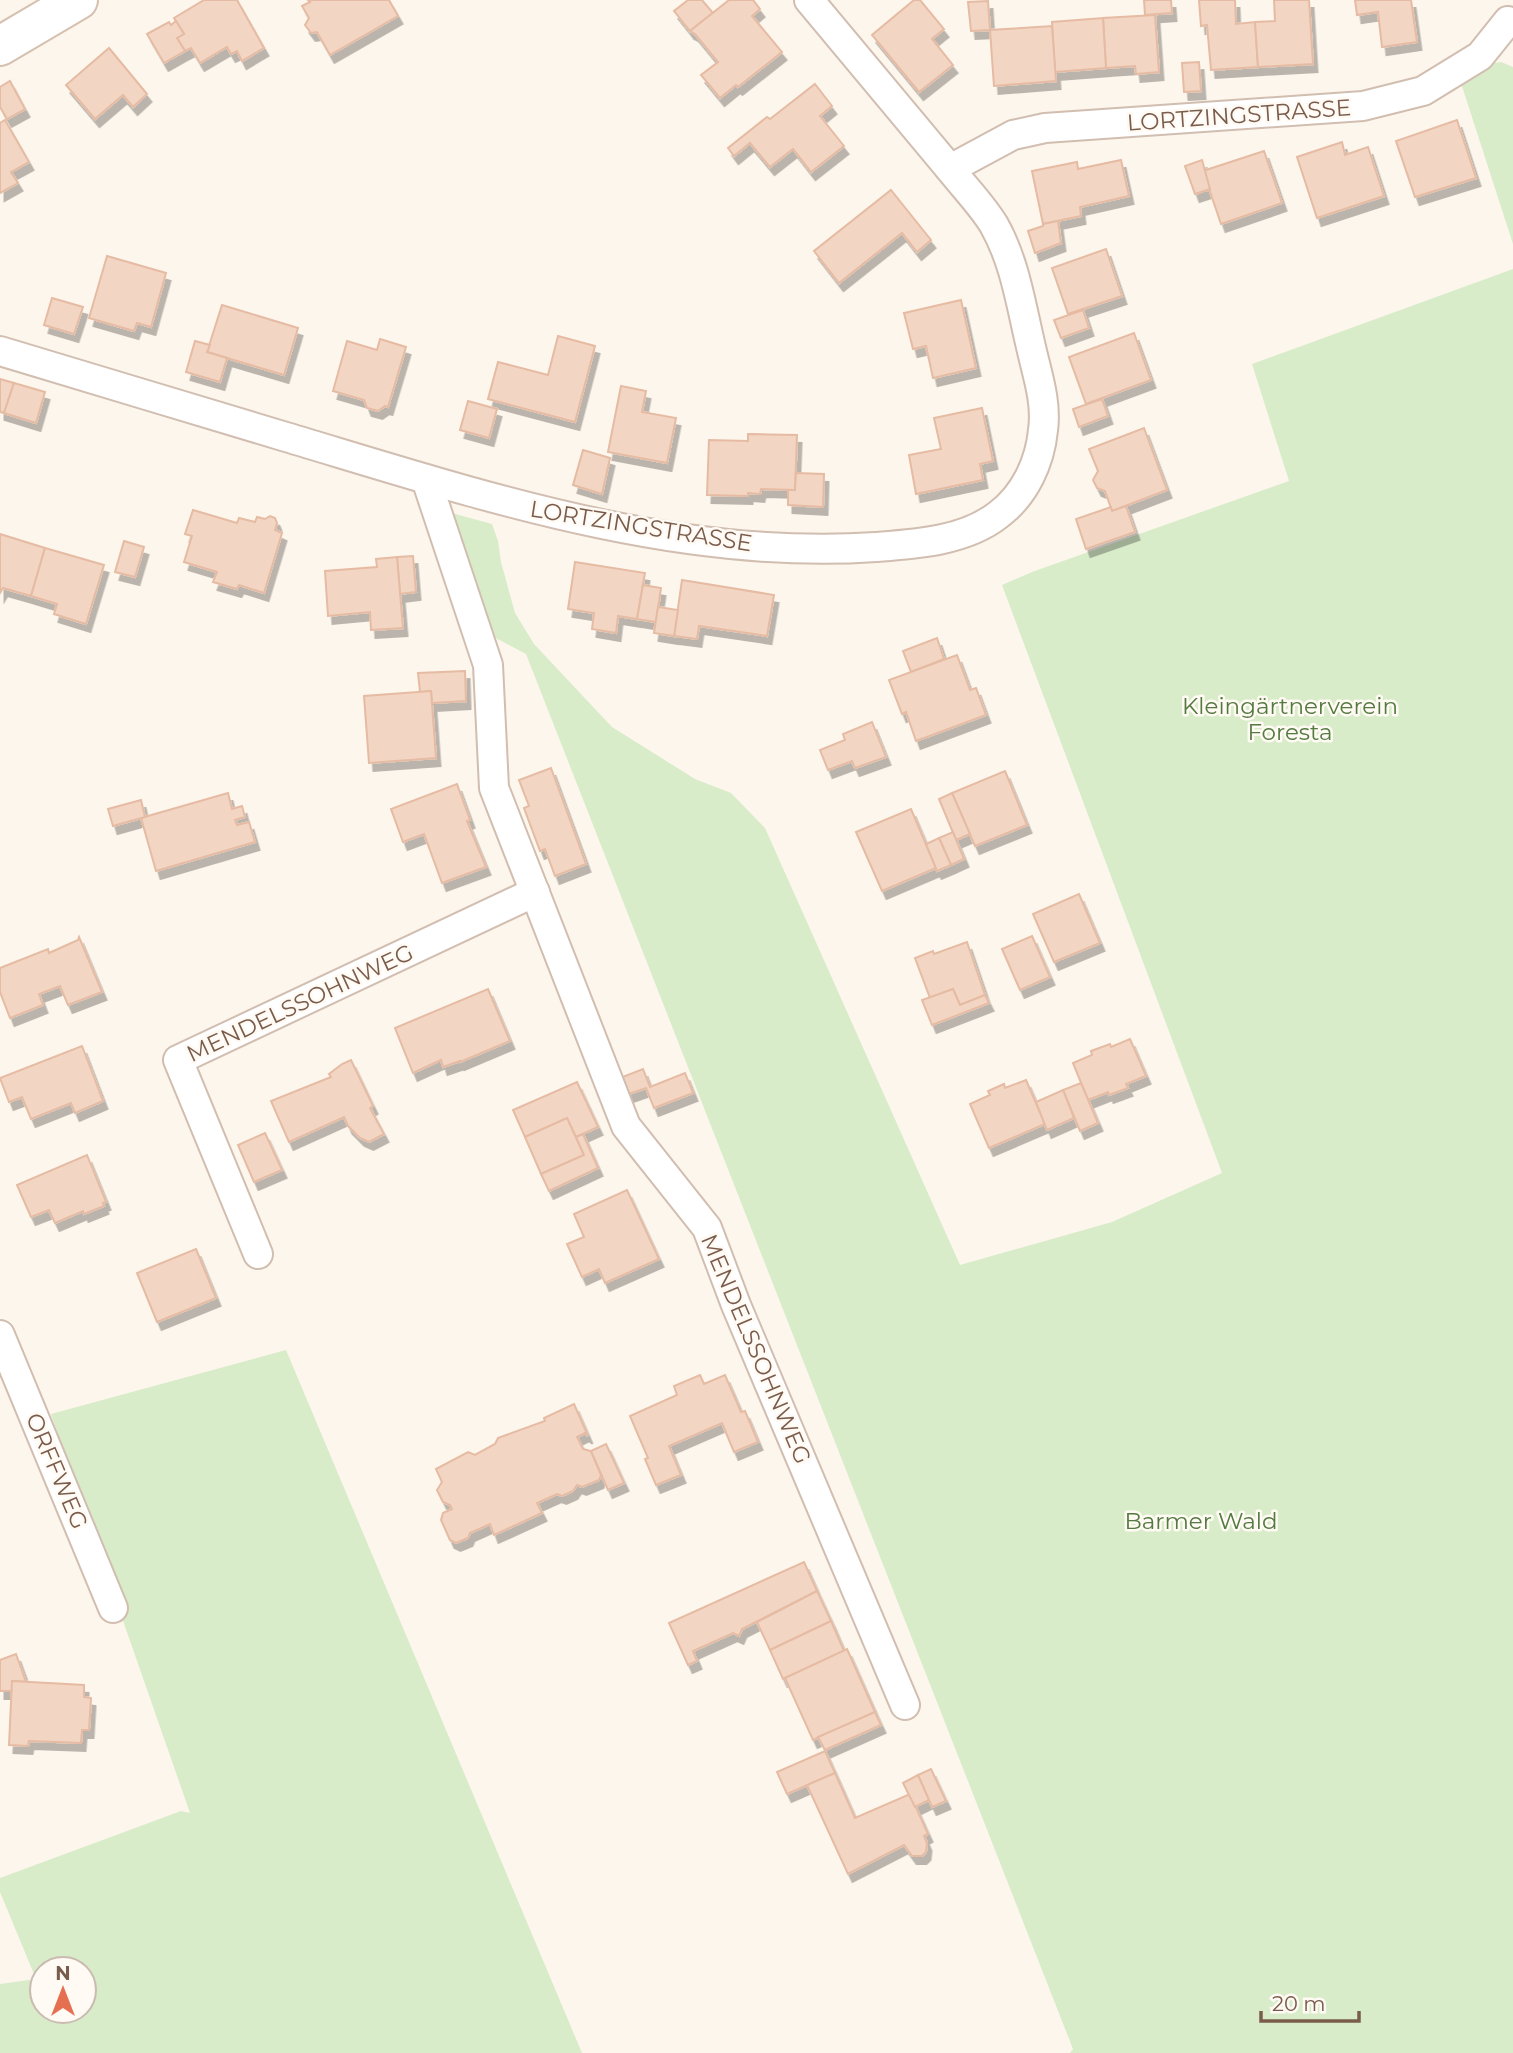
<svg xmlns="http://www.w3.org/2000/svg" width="1513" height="2053" viewBox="0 0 1513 2053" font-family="Montserrat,sans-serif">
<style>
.green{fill:#d8ecc9;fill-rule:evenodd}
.building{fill:#f3d5c3;stroke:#e6bba3;stroke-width:2;filter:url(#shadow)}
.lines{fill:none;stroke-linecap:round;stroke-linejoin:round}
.street-casing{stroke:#d1beb0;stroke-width:32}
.secondary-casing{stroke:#d6c0b0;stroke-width:42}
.street{stroke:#fff;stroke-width:28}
.secondary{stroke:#fff;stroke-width:38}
.labels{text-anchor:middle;stroke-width:5;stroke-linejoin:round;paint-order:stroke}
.street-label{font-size:23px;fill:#7a5c4d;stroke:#fffaf3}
.park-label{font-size:23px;fill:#537a41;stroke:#fffaf3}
</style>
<defs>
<filter id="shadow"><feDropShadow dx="4.5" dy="8" stdDeviation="0" flood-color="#0004"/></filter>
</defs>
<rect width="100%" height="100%" fill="#fdf6ec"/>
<g class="green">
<polygon points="1501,62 1513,67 1513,244 1460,80 1482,65"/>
<polygon points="1513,269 1513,2053 1070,2053 1073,2049 526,654 492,636 448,512 492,524 498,541 501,562 515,613 534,644 612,727 695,779 731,793 765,828 960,1265 1112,1222 1222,1173 1002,585 1032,572 1289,481 1252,364"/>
<path d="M286,1350L582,2053H0V1984L36,1979L0,1892V1878L181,1811L190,1813L51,1414ZM42,1969H84V2011H42Z"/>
</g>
<g class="building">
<polygon points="204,0 237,0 264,48 242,61 237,51 231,54 227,47 200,63 191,48 185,51 177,38 184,34 174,18"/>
<polygon points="308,0 389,0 398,16 330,55 317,32 311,33 305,25 309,18 302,6 310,2"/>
<polygon points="688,0 702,0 713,13 690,31 674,11"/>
<polygon points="729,0 753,0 760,9 752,16 782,52 738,87 736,85 720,98 701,75 718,62 695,34 690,31"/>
<polygon points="914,0 920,0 944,29 932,39 953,65 919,92 872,35"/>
<polygon points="1144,0 1171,0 1172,13 1145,15"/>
<polygon points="1199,0 1235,0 1236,24 1255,22 1258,67 1211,70 1207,25 1201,26"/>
<polygon points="1274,0 1309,0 1313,64 1258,67 1255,22 1275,21"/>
<polygon points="1355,0 1411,0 1417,42 1382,47 1378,12 1357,15"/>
<polygon points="988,1 990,30 971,31 968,2"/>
<polygon points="1155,15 1159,72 1136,74 1135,66 1106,68 1103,18"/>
<polygon points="1103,18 1106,68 1055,72 1052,22"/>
<polygon points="176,21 184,34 177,38 185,51 164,63 147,34 169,22 171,25"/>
<polygon points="1052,26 1056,81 994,86 990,30"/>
<polygon points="109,48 147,94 133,107 123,95 95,119 66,85"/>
<polygon points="1199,62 1201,91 1184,92 1182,63"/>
<polygon points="10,81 25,109 7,119 0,107 0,87"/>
<polygon points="815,84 832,106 820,116 844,146 811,172 793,149 770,167 750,143 734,156 728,148 767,117 770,119"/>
<polygon points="5,120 29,162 11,172 18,183 0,193 0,123"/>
<polygon points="1457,120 1476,178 1415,197 1396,141"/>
<polygon points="1342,142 1345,155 1368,147 1384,196 1317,218 1297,157"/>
<polygon points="1264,151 1282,203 1221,224 1203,171"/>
<polygon points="1121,160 1129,196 1080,207 1081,216 1043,224 1032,171 1077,162 1078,169"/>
<polygon points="1202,160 1210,189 1195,194 1185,166"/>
<polygon points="891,190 931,240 917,252 902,233 839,283 814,251"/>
<polygon points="1058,221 1061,243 1035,253 1028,231 1043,226 1043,224"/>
<polygon points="1106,249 1122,296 1068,314 1052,268"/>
<polygon points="107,256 166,273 151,327 137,323 134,331 89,318"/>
<polygon points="52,298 83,307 74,334 44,325"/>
<polygon points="961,300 976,368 933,378 926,346 913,349 904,313"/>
<polygon points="222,305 298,328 284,375 207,352"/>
<polygon points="1083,310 1089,328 1061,338 1054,320"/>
<polygon points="1134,333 1151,380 1086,404 1069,357"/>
<polygon points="558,336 595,346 575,422 488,399 498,362 548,375"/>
<polygon points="380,339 406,347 388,407 385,406 378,411 367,408 364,400 333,391 347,341 377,350"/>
<polygon points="195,341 210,345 207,352 227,358 220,382 186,372"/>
<polygon points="0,379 14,383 4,413 0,412"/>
<polygon points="14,383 45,392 36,423 4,413"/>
<polygon points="621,386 646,391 642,412 676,418 667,463 608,452"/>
<polygon points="1102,399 1108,416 1079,427 1073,409"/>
<polygon points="468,401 497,409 489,438 460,430"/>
<polygon points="982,408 993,461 980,464 983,480 916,494 909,455 941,449 934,418"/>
<polygon points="1144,428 1167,490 1112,511 1105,491 1097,488 1093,480 1098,471 1089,449"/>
<polygon points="748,434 797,435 795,490 761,489 760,494 748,493 748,496 707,495 709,440 748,441"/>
<polygon points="583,450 610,458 602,494 573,485"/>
<polygon points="796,473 824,474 823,507 788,505 788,490 795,490"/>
<polygon points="1126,506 1135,532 1086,549 1076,519 1111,507 1112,511"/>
<polygon points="193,510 237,523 239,518 255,522 257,517 265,519 270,516 275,518 277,523 275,530 282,533 264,593 239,585 237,589 213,582 217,572 184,562 192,536 185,534"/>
<polygon points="0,534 45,548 31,596 3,588 0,593"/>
<polygon points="124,541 144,547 135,577 115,572"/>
<polygon points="45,548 104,565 86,624 54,614 57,604 31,596"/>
<polygon points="413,556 416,592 400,594 397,557"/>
<polygon points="397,557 403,628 371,630 370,612 328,616 325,571 377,567 376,559"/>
<polygon points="575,562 645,573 637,619 618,616 616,633 592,629 594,613 568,609"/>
<polygon points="682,580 774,595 767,636 699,626 697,639 674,636"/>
<polygon points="643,585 661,588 656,622 637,619"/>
<polygon points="658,607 678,610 674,636 654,633"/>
<polygon points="937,638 944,659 911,672 903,651"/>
<polygon points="957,655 970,690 976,688 986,715 916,741 906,712 902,714 889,680"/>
<polygon points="465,671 466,701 432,703 431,691 420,692 418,673"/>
<polygon points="431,691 436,758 369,763 364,696"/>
<polygon points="872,722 886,757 855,768 852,761 828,770 820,750 845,740 843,734"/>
<polygon points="551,768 586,864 555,876 545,849 540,851 524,808 529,806 519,780"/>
<polygon points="1005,771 1027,825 975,846 952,793"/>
<polygon points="457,784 470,820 467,821 486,867 442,883 424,834 403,842 391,809"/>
<polygon points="228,793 232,809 242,806 245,817 235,820 237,825 249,822 255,842 156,871 141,818"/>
<polygon points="952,793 970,834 956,840 939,799"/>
<polygon points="141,800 145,817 113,826 108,809"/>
<polygon points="911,809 936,868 882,891 856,832"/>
<polygon points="953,832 964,859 951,865 939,838"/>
<polygon points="939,838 951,865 937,871 926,844"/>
<polygon points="1079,894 1100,943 1054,962 1033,914"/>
<polygon points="1032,936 1050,977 1020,990 1002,949"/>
<polygon points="79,937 102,992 68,1005 60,986 39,994 43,1005 10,1018 0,992 0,968 48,949 49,953 78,940"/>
<polygon points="967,942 985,995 960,1005 953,989 930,998 915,958 933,951 934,954"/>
<polygon points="488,989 510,1041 460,1062 460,1061 443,1067 441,1060 413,1073 395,1028"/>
<polygon points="953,989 960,1005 985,995 989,1003 932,1025 922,1000"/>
<polygon points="1130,1039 1146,1076 1126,1084 1128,1088 1109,1095 1108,1092 1088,1100 1073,1063 1092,1055 1091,1051 1110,1044 1111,1047"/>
<polygon points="82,1046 103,1101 75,1113 71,1103 31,1119 22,1097 9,1102 0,1078"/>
<polygon points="351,1060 373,1106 370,1108 384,1134 369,1142 360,1138 348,1126 344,1117 289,1142 271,1101 331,1077 329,1074 342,1064"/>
<polygon points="643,1069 650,1087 685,1073 693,1093 654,1108 646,1088 626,1095 620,1078"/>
<polygon points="1026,1080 1045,1124 989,1148 970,1104 990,1095 988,1091 1004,1084 1005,1088"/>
<polygon points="577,1082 598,1127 576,1137 567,1118 525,1137 513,1110"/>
<polygon points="1081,1083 1098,1123 1080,1131 1063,1090"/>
<polygon points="1063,1090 1074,1118 1047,1130 1036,1102"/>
<polygon points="567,1118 584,1155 541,1174 525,1137"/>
<polygon points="265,1133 282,1170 254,1182 238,1145"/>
<polygon points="583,1134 598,1168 549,1191 541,1174 584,1155 576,1137"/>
<polygon points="87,1155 106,1202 103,1203 104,1206 84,1214 83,1211 55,1223 49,1210 31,1217 17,1185"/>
<polygon points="627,1190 659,1259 605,1283 599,1269 582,1277 567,1244 584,1237 574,1214"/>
<polygon points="196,1249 216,1298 157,1322 137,1273"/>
<polygon points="700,1375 704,1384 725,1375 741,1412 745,1411 758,1442 734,1452 722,1423 669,1446 681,1475 656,1485 645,1459 648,1458 630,1416 677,1395 674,1386"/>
<polygon points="574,1404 588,1436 585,1433 577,1437 583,1449 591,1451 601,1475 599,1480 582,1487 577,1485 573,1491 562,1496 557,1494 537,1503 542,1513 494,1535 490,1524 470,1533 468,1538 456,1543 450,1540 441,1520 443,1513 452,1509 450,1505 443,1502 437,1490 442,1482 436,1469 468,1452 475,1455 495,1444 498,1438 545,1421 544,1418"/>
<polygon points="606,1444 624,1483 608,1490 591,1451"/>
<polygon points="804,1562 817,1591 742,1629 739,1636 733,1633 693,1651 697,1661 688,1665 669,1623"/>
<polygon points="817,1591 831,1621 770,1650 757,1622"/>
<polygon points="831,1621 844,1651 783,1679 770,1650"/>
<polygon points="847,1649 875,1712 813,1740 785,1678"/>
<polygon points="16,1654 26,1682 12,1681 12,1691 0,1691 0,1660"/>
<polygon points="12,1681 84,1685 84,1697 91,1698 89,1730 82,1730 81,1743 29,1741 28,1746 9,1745"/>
<polygon points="875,1712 881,1725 825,1750 818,1737"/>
<polygon points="825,1751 835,1773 787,1794 777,1772"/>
<polygon points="931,1769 946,1801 932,1807 918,1775"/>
<polygon points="835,1773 855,1818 910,1794 928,1834 924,1836 927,1843 926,1852 922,1856 912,1856 904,1845 848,1874 807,1785"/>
<polygon points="918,1775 929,1800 915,1807 903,1783"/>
</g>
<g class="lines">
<g class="street-casing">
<g id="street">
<polyline points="809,0 950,169"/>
<path d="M0,351C95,380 191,408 286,437C477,494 674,561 876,547C916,544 965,541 998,515C1025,495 1040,462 1043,430C1047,402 1037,374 1031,347C1021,305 1015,262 994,225C982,205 964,187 950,169L1013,135L1045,128L1363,106L1423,91L1480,56L1508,21"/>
<polyline points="426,479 488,665 494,788 626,1126 707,1228 736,1305 905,1705"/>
<polyline points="258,1254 178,1060 535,892"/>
<polyline points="0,1335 113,1608"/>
</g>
</g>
<g class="secondary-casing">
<polyline id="secondary" points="0,46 78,0"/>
</g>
<use href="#street" class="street"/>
<use href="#secondary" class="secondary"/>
</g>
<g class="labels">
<g class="street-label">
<text transform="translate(1239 115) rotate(-4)" y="8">LORTZINGSTRASSE</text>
<text transform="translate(641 526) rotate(9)" y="8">LORTZINGSTRASSE</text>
<text transform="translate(300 1003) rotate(-25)" y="8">MENDELSSOHNWEG</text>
<text transform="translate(756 1349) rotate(67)" y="8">MENDELSSOHNWEG</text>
<text transform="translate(57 1471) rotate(67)" y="8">ORFFWEG</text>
</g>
<g class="park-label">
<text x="1290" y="714">Kleingärtnerverein<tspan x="1290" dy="26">Foresta</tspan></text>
<text x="1201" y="1529">Barmer Wald</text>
</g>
</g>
<g transform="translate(63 1990)"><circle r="33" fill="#fffaf3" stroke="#cabbb1" stroke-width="2"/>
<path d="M0-5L12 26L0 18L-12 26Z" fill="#e76f51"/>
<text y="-10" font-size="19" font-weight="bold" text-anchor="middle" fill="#7a5c4d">N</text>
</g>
<path d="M1261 2011v10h98v-10" fill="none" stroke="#7a5c4d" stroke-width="3.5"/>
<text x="1272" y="2011" font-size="21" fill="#7a5c4d" stroke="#fffaf3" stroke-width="5" paint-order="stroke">20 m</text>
</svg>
